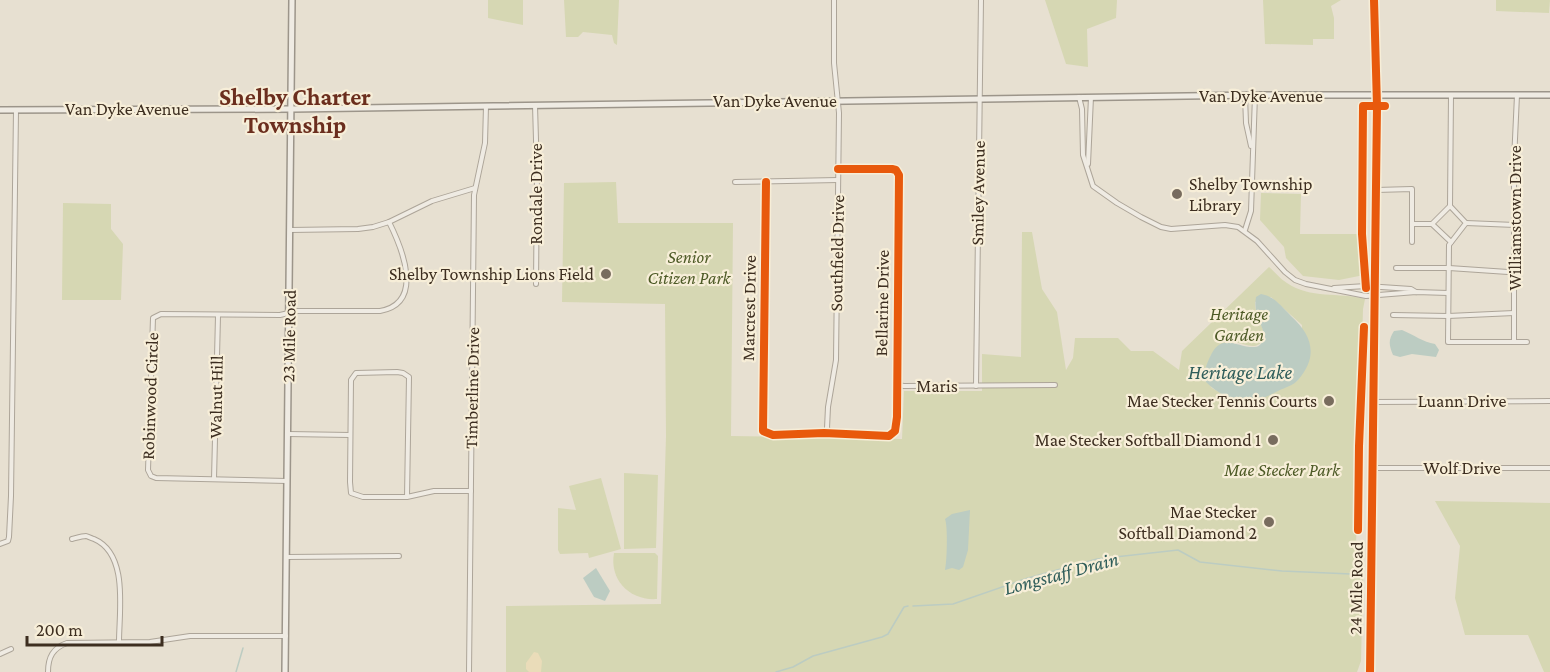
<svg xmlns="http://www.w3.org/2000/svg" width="1550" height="672" viewBox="0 0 1550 672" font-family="'Crimson Pro',serif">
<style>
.green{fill:#d6d7b3;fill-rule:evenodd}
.sand{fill:#eadcb9}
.water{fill:#bcccc2}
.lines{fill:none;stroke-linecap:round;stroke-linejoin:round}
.stream{stroke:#bcccc2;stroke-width:1.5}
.minor-casing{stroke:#ada599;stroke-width:6}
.tertiary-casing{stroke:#ada599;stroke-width:7}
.secondary-casing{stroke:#9c958a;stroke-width:8}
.minor{stroke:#efebe3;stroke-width:4}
.tertiary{stroke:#efebe3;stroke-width:4.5}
.secondary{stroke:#efebe3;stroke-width:5}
.cycleway-casing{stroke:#f7eed8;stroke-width:11}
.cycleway{stroke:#e8590c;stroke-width:8}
.poi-dot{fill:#786c5e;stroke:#f7eed8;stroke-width:2}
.labels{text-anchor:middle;stroke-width:4.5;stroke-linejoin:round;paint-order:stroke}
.street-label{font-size:18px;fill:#3d2e20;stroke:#f7eed8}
.poi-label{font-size:18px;fill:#3d2e20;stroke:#f7eed8;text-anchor:end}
.park-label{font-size:18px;font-style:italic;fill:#4d5a26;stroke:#f7eed8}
.water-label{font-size:20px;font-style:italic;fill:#2f5d5a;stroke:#f7eed8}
.district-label{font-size:24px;font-weight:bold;fill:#6b2e1e;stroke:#f7eed8}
</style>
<rect width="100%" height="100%" fill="#e7e0d1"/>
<g class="green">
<polygon points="488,0 523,0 523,25 488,18"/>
<polygon points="564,0 619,0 617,45 614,43 612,35 583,32 578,37 566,37"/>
<polygon points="1045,0 1117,0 1116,18 1087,29 1088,67 1066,64"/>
<polygon points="1263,0 1341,0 1331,6 1334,18 1334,39 1313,39 1313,45 1265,44"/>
<polygon points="1496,0 1550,0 1549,13 1496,11"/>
<path d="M616,182L618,223H733L731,436L902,439L904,391H982V354L1021,357L1022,232H1032L1042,289L1057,312L1066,370L1073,358L1075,338H1118L1131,351H1153L1179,370L1182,351L1269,267C1275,272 1280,279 1287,283C1310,299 1339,292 1365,299L1363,309L1356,546L1363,574L1361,661L1357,672H506V606L661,604L666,436L665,304L562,302L564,183ZM1271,297L1302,325V373L1297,381L1256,400L1229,398L1212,388L1204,378L1211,355L1235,342C1247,345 1257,351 1265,338C1263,324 1255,316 1255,302Z"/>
<polygon points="1261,193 1301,194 1300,234 1361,234 1364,275 1339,280 1303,276 1286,258 1284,247 1260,220"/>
<polygon points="63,203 111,204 111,229 123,244 121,300 62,300"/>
<polygon points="624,473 658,475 656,548 624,549"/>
<polygon points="601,478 621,549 589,558 588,553 560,554 558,550 558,508 576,510 569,486"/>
<polygon points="1435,501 1550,503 1550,672 1544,672 1528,635 1465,635 1455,598 1460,546"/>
<path d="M614,553H655L658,556L657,599C630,601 609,580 614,553Z"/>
</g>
<polygon class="sand" points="534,652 538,653 542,661 541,672 529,672 526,669 526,663"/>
<g class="water">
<path d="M1261,294C1274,296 1282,307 1291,316C1312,335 1319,356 1298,380C1294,385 1284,388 1278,391C1268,396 1258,401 1247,401C1231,401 1217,393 1206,382C1203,373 1206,366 1209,359C1221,330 1236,348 1255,347C1260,347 1262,342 1265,338C1262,322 1253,314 1256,297Z"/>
<path d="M1402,330C1414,335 1423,342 1435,344L1439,350L1436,357L1412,354L1400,357L1393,355C1389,345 1388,340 1394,331Z"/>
<path d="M970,510L968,550L963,567L959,570L952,568L945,570C947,563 948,526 945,519L952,514Z"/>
<polygon points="596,568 610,591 605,601 594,597 583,578"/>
</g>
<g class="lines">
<g class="stream">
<polyline points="913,606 953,604 1028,578 1097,559 1178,550 1200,562 1282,571 1351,574"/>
<polyline points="236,672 243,648"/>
<polyline points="776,672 793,667 813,656 882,637 888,634 904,607 908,606"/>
</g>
<g class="minor-casing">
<g id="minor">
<polyline points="1451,95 1450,206 1466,223 1449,245 1448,342 1527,342"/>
<polyline points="1245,96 1246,123 1251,146"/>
<polyline points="1079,97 1082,109 1083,155 1093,186 1117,203 1141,217 1161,227 1171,229 1225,225 1238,227 1257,241 1285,272 1295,280 1306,284 1366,296 1416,292 1448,293"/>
<polyline points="535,105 537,175 536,284"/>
<polyline points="1088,164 1091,97"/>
<polyline points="735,182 838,180"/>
<polyline points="766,182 763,431 773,435 824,433 889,436 895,431 897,417 899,175 896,170 892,169 838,169"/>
<polyline points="1376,190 1412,189 1412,242"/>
<polyline points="1450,206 1432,224 1451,242"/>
<polyline points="1466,223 1515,225"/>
<polyline points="1412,224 1432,224"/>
<polyline points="290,230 358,229 373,227 389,222 432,201 475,188"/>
<polyline points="1245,230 1251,211 1255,95"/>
<polyline points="1396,268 1449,268 1508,272"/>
<polyline points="1334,288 1366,286 1411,289 1416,292"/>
<polyline points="1393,315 1448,316 1514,313"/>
<polyline points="1514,342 1514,161 1517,95"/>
<polyline points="898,385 904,386 1055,385"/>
<polyline points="976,386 981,0"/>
<polyline points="1374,402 1550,401"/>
<polyline points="830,433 827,428 828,407 836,360 839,113 834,63 834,0"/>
<polyline points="288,434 350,435"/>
<polyline points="1373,468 1550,468"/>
<polyline points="214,479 218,316"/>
<path d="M287,481L156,478L151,476L148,470L153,318L161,314L280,315L297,311H380C425,303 402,248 389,222"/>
<polyline points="407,497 409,377 403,373 397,372 356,373 351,380 350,482 351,493 363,497 407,497 434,491 471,491"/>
<path d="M72,539C76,538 82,536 86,536C87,536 93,539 94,539C129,554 119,611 119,642"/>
<polyline points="0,544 8,541 9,537 11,496 16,110"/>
<polyline points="287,557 399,556"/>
<polyline points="0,654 11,649"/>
<path d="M48,672C48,657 53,648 67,643L150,642L190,636H286"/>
<polyline points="469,672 474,195 485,143 486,106"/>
</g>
</g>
<g class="tertiary-casing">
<polyline id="tertiary" points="1370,672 1377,106 1374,0"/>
</g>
<g class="secondary-casing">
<g id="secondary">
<polyline points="0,110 292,109 1255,95 1550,95"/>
<polyline points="285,672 292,0"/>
</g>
</g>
<use href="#minor" class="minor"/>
<use href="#tertiary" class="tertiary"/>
<use href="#secondary" class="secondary"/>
<g class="cycleway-casing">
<g id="cycleway">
<polyline points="766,182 763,431 773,435 824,433 889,436 895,431 897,417 899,175 896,170 892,169 838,169"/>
<polyline points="1366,288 1362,234 1363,106 1385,106"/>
<polyline points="1358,530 1359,446 1364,327"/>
<polyline points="1370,672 1377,106 1374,0"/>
</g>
</g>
<use href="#cycleway" class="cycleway"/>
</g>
<g class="poi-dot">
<circle cx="1177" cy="194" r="6"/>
<circle cx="606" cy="274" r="6"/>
<circle cx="1329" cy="401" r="6"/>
<circle cx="1273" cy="440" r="6"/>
<circle cx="1269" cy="522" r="6"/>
</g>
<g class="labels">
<g class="street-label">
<text x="1261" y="102">Van Dyke Avenue</text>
<text x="775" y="107">Van Dyke Avenue</text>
<text x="127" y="115">Van Dyke Avenue</text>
<text transform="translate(978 193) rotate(-89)" y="6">Smiley Avenue</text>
<text transform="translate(536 194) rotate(-90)" y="6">Rondale Drive</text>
<text transform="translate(1515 218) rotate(-90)" y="6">Williamstown Drive</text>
<text transform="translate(837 253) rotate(-89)" y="6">Southfield Drive</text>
<text transform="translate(882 303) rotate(-89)" y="6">Bellarine Drive</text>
<text transform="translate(749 308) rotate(-89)" y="6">Marcrest Drive</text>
<text transform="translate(289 336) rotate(-89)" y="6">23 Mile Road</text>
<text x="937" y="392">Maris</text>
<text transform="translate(472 388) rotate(-89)" y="6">Timberline Drive</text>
<text transform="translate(150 396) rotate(-88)" y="6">Robinwood Circle</text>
<text transform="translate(216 397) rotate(-89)" y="6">Walnut Hill</text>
<text x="1462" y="407">Luann Drive</text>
<text x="1462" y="474">Wolf Drive</text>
<text transform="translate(1356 588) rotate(-89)" y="6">24 Mile Road</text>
</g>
<g class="poi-label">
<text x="1189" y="190" text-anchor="start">Shelby Township<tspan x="1189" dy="21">Library</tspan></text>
<text x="594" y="280">Shelby Township Lions Field</text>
<text x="1317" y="407">Mae Stecker Tennis Courts</text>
<text x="1261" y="446">Mae Stecker Softball Diamond 1</text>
<text x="1257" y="518">Mae Stecker<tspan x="1257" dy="21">Softball Diamond 2</tspan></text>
</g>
<g class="park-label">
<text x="689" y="263">Senior<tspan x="689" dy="21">Citizen Park</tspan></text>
<text x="1239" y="320">Heritage<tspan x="1239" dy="21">Garden</tspan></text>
<text x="1282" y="476">Mae Stecker Park</text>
</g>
<g class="water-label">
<text x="1240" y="379">Heritage Lake</text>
<text transform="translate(1061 573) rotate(-15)" y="7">Longstaff Drain</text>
</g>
<g class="district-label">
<text x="295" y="105">Shelby Charter<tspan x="295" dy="28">Township</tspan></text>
</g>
</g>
<path d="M27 636v9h135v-9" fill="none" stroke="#3d2e20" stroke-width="3"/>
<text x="36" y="636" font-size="18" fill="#3d2e20" stroke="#f7eed8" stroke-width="4.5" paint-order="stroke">200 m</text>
</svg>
